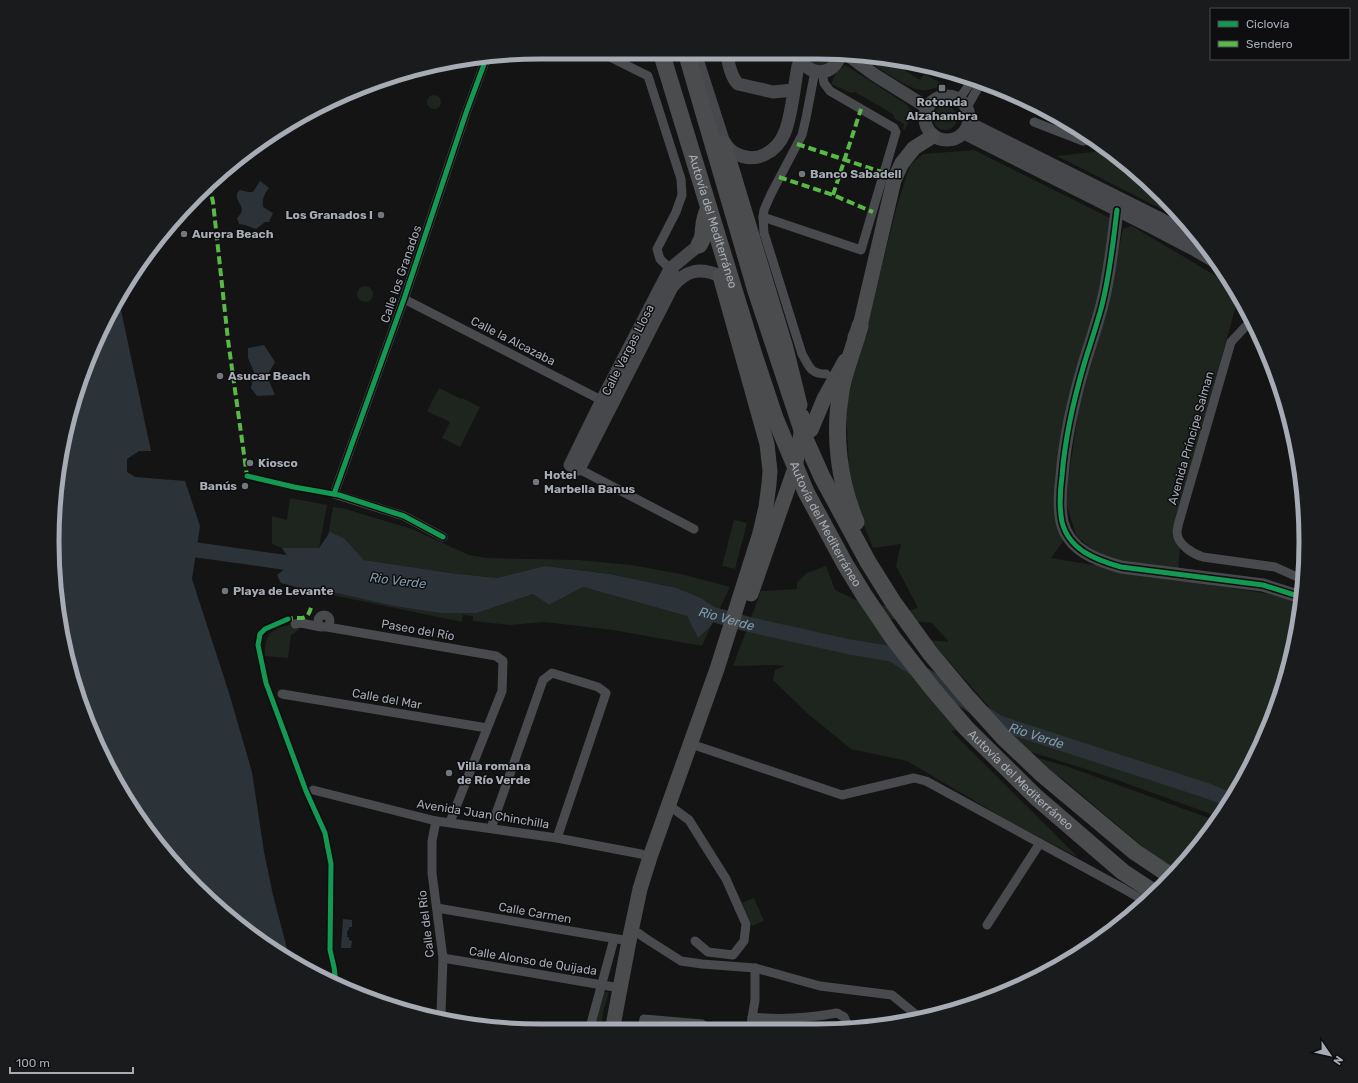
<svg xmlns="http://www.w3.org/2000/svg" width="1358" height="1083" viewBox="0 0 1358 1083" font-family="Rubik,sans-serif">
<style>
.green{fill:#1e241e}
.water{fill:#2c3338}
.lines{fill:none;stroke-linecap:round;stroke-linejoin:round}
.river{stroke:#2c3338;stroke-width:15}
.street{stroke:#484a4d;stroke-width:9}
.secondary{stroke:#47484b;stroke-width:13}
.primary{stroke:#4b4c4e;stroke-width:15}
.highway{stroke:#4b4c4e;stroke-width:17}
.primary-bridge{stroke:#4b4c4e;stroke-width:15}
.quiet{stroke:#58b947;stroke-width:4;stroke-dasharray:8 4;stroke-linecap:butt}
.cycleway-casing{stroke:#0e0e10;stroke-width:8}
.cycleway{stroke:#139951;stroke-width:5}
.poi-dot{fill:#73767c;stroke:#0e0e10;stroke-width:1.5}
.labels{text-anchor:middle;stroke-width:3;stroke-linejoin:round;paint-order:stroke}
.poi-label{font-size:12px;font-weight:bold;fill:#a6abb4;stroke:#0e0e10;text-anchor:start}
.street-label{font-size:12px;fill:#a6abb4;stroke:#0e0e10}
.water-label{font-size:13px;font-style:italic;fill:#809aac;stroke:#0e0e10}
.rim{fill:none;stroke:#a6abb4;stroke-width:5}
</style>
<rect width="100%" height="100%" fill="#141414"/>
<g class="green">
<path d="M806,53H833C832,68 822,66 811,64Z"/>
<path d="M859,55L891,62L920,80L924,74L945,85C937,87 929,91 921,90C904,87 875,65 859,55Z"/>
<polygon points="845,65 906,104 912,111 905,130 903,129 904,124 894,118 893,114 855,92 851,93 831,84 836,73"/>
<circle cx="434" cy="102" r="7"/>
<circle cx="945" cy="118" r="12"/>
<polygon points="1104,149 1139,173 1187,222 1057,156 1093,152"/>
<polygon points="974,150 1110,218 1097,313 1064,422 1064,540 1051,558 1281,596 1300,604 1289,668 1255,758 1219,817 1095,772 1028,751 930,640 949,642 932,623 870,617 902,664 958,730 951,731 1079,858 1012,823 907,761 851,749 807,713 773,680 775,670 785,666 775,665 733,666 761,591 797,589 797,582 807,573 826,566 835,590 856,600 909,611 918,608 896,566 901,544 873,548 850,490 846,406 897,206 910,165 923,154"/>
<polygon points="1132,226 1233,286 1239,295 1172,535 1180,548 1178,570 1116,561 1092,550 1076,535 1065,500 1079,408 1107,305 1123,229"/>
<circle cx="365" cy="294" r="8"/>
<polygon points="439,388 461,399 462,398 480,407 460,447 442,438 450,422 427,411"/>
<polygon points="290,498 327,505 319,548 282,548 272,544 272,516 287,520"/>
<polygon points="333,507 342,508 412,529 469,555 487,558 578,560 631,565 681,574 730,587 719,610 701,598 677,588 610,574 545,566 497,578 450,573 364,560 345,539 328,535"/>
<polygon points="734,520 747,523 735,569 722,566"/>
<polygon points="583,587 687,616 698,638 711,626 702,646 613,630 544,622 510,625 473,621 473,616 463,615 462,622 318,592 319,589 394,606 440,613 477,613 533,594 549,605"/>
<path d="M289,625L300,629L291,635L288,658L265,656C264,637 270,628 289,625Z"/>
<polygon points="1035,757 1069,767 1217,821 1205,840 1177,870 1149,852 1063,779 1055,774"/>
<polygon points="754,898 764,921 752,926 742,903"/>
<polygon points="602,992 609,992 603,1013 601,1031 593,1031"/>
</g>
<g class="water">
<path d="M260,181L269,188C264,194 262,199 263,207L273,213L269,222H265L256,229L253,228L245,225L239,224L237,218C249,206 235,205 237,193L240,190L248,192H253Z"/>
<polygon points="118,296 151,451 139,451 127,459 127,472 135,477 185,481 200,526 192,579 229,693 252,772 264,852 273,895 289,956 244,930 173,864 117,786 69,668 52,541 69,415"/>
<polygon points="264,345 275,362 267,376 275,395 257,396 251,388 254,372 248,358 248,348"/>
<polygon points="330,532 345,539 364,560 450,573 497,578 545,566 610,574 677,588 701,598 719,610 711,626 698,638 687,616 583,587 549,605 533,594 477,613 440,613 394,606 319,589 304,589 281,583 277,575 292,563 282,548 319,548"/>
<polygon points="343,919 352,920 352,927 349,927 349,929 347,932 347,937 349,937 349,940 352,941 351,948 341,948"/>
</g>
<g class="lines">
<g class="river">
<polyline points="197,550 311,566"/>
<path id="s1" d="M697,610L751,625L850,647L892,654L999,723L1208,791L1230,800"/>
</g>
<g class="street">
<polyline points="600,52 648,76 681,179 682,195 676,212 657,249 660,259 679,278"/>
<polyline points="920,67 922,68"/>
<path d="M815,71L806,118L802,135L771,194L764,210L763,217L764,233L802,354C809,366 810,374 826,374"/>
<polyline points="959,99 974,78"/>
<polyline points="967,107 982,81"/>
<polyline points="1034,122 1083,141 1092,140"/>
<polyline points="763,217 861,250 896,132 894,128 830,91 824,83 822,72"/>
<polyline points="404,299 607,403"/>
<path d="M1253,325L1246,326L1231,342L1179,522C1178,526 1177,529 1177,533C1178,545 1193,554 1203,557L1275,567L1304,580"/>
<polyline points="579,469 694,529"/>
<polyline points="443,537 404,516 334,494 404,299 466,113 486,59"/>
<circle cx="324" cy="621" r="6"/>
<polyline points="295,624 301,623 321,627"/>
<polyline points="327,627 496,656 503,661 502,691 450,822"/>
<polyline points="282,694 487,728"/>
<polyline points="697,746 842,795 914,778 926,781 1124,889 1146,902"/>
<polyline points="313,790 436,821 557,838 641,854 650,857"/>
<polyline points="674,809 689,820 726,879 746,924 744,941 733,955 708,952 695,941"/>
<polyline points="436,821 432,841 432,873 443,958 441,1013 447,1019 447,1022"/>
<polyline points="491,828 543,680 552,673 598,687 606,693 557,838"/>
<polyline points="437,908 629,941"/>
<polyline points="987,925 1040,843"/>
<polyline points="638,933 645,938 681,961 702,964 755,968 820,986 892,995 920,1018"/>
<polyline points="443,958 620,988"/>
<path d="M752,1017C781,1020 809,1018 837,1013L844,1017L850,1030"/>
<polyline points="447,1019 489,1026"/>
<polyline points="750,1030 755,1000 755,968"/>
<polyline points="589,1031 614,939"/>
<polyline points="642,1031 644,1019 702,1024 712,1030"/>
</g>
<g class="secondary">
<path d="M695,53L724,143C727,146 731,151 735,153C756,165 777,152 785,132C792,114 794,87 798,66L801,58"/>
<path d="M726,53C729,63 730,76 738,84L773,92L793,90"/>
<path d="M800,53C803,78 837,78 840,53"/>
<polyline points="845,53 875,75 928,108"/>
<circle cx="947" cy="118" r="22"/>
<polyline points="969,123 1157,217 1200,241"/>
<polyline points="964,133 1151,227 1195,250 1216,262"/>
<path d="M1117,210C1113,242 1110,274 1102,305C1097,324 1091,342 1085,361C1074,398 1065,437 1062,476C1060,491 1059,507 1062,522C1069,550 1096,560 1121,567L1263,585L1301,597"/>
<path d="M699,245L670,269L602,400L570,465L579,469L672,287C686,270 700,267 720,276"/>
</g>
<g class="primary">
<polyline points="724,143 786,348 800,405"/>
<polyline points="855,337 860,326 894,180 902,163 914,148 933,136"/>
<polyline points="811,430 824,399 845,361"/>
<polyline points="751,594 795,468"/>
<polyline points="612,1031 629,941 640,889 650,857 717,669 760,533 766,507 769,484 770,471 767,444 720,276"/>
</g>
<g class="highway">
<path id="s2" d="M661,52L754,355L775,418L806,492L845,564L864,595L893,638L932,688L967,729L1036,797L1123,872L1155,893"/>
<polyline points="686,52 756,291 805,439 822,477 868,562 893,602 930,653 966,696 1004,738 1043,775 1135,852 1171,876"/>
<path d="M699,245C705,236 702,234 704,225C704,221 706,216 707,212"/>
<path d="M856,522C839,482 833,435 841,391C845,369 854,348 860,326"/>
</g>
<polyline class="primary-bridge" points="795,468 801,433 802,416"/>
<g class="quiet">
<polyline points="797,144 885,173"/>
<polyline points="779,177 833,195 873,212"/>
<polyline points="209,185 213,202 228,340 247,476 249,477"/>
<polyline points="833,195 861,109"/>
<path d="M285,620C300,614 307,626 312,604"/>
</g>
<g class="cycleway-casing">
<g id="cycleway">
<path d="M1117,210C1113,242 1110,274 1102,305C1097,324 1091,342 1085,361C1074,398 1065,437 1062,476C1060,491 1059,507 1062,522C1069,550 1096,560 1121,567L1263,585L1301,597"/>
<polyline points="247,476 294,487 339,495 404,516 443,537"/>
<polyline points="334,494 404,299 466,113 486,59"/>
<polyline points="288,619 265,629 260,634 258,645 266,683 306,791 325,833 331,864 330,950 334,967 336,983"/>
</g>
</g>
<use href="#cycleway" class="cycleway"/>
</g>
<g class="poi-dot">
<rect x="938" y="84" width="8" height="8" rx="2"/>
<circle cx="802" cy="174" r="4"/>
<circle cx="381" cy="215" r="4"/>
<circle cx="184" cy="234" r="4"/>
<circle cx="220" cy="376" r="4"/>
<circle cx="250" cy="463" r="4"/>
<circle cx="536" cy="482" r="4"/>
<circle cx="245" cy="486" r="4"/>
<circle cx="225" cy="591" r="4"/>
<circle cx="449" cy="773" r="4"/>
</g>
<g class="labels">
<g class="poi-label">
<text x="942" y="106" text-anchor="middle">Rotonda<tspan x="942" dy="14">Alzahambra</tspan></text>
<text x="810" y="178">Banco Sabadell</text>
<text x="373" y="219" text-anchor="end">Los Granados I</text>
<text x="192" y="238">Aurora Beach</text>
<text x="228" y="380">Asucar Beach</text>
<text x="258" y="467">Kiosco</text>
<text x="544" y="479">Hotel<tspan x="544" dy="14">Marbella Banus</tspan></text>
<text x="237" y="490" text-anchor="end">Banús</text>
<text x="233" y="595">Playa de Levante</text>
<text x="457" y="770">Villa romana<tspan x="457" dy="14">de Río Verde</tspan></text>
</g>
<g class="street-label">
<text dy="4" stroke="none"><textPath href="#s2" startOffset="177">Autovía del Mediterráneo</textPath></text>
<text transform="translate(401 274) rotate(-71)" y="4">Calle los Granados</text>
<text transform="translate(513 341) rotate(27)" y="4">Calle la Alcazaba</text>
<text transform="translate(628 350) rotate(-63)" y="4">Calle Vargas Llosa</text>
<text transform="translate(1191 438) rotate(-74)" y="4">Avenida Príncipe Salman</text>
<text dy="4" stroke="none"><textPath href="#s2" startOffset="501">Autovía del Mediterráneo</textPath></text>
<text transform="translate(418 630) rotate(10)" y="4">Paseo del Río</text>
<text transform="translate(387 699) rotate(10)" y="4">Calle del Mar</text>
<text dy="4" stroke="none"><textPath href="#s2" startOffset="825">Autovía del Mediterráneo</textPath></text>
<text transform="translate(483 814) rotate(9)" y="4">Avenida Juan Chinchilla</text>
<text transform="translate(535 913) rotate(10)" y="4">Calle Carmen</text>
<text transform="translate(426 924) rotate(-97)" y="4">Calle del Río</text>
<text transform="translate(533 961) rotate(9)" y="4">Calle Alonso de Quijada</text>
</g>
<g class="water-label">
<text transform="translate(398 580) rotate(7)" y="5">Rio Verde</text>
<text dy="5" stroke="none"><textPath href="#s1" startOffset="31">Rio Verde</textPath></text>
<text dy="5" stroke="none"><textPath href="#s1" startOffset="367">Rio Verde</textPath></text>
</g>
</g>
<path d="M0 0H1358V1083H0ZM541 59H817A482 482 0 0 1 1299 541V542A482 482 0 0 1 817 1024H541A482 482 0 0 1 59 542V541A482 482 0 0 1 541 59Z" fill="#1a1b1d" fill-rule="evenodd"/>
<path class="rim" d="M541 59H817A482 482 0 0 1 1299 541V542A482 482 0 0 1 817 1024H541A482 482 0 0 1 59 542V541A482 482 0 0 1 541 59Z"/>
<rect x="1210" y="8" width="140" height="52" fill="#0e0e10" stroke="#4b4d52"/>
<rect x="1218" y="21" width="20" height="6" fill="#139951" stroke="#4b4d52"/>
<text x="1246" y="28" font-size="12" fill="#a6abb4">Ciclovía</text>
<rect x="1218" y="41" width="20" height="6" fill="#58b947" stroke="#4b4d52"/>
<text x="1246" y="48" font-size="12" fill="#a6abb4">Sendero</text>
<g transform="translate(1330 1055) rotate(124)" stroke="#0e0e10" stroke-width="3" paint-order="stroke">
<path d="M0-3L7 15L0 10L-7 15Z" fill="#a6abb4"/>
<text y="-6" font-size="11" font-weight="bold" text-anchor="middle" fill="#a6abb4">N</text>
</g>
<path d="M10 1067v6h123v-6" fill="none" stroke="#a6abb4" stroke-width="2"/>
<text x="16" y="1067" font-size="12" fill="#a6abb4" stroke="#0e0e10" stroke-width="3" paint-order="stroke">100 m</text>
</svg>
